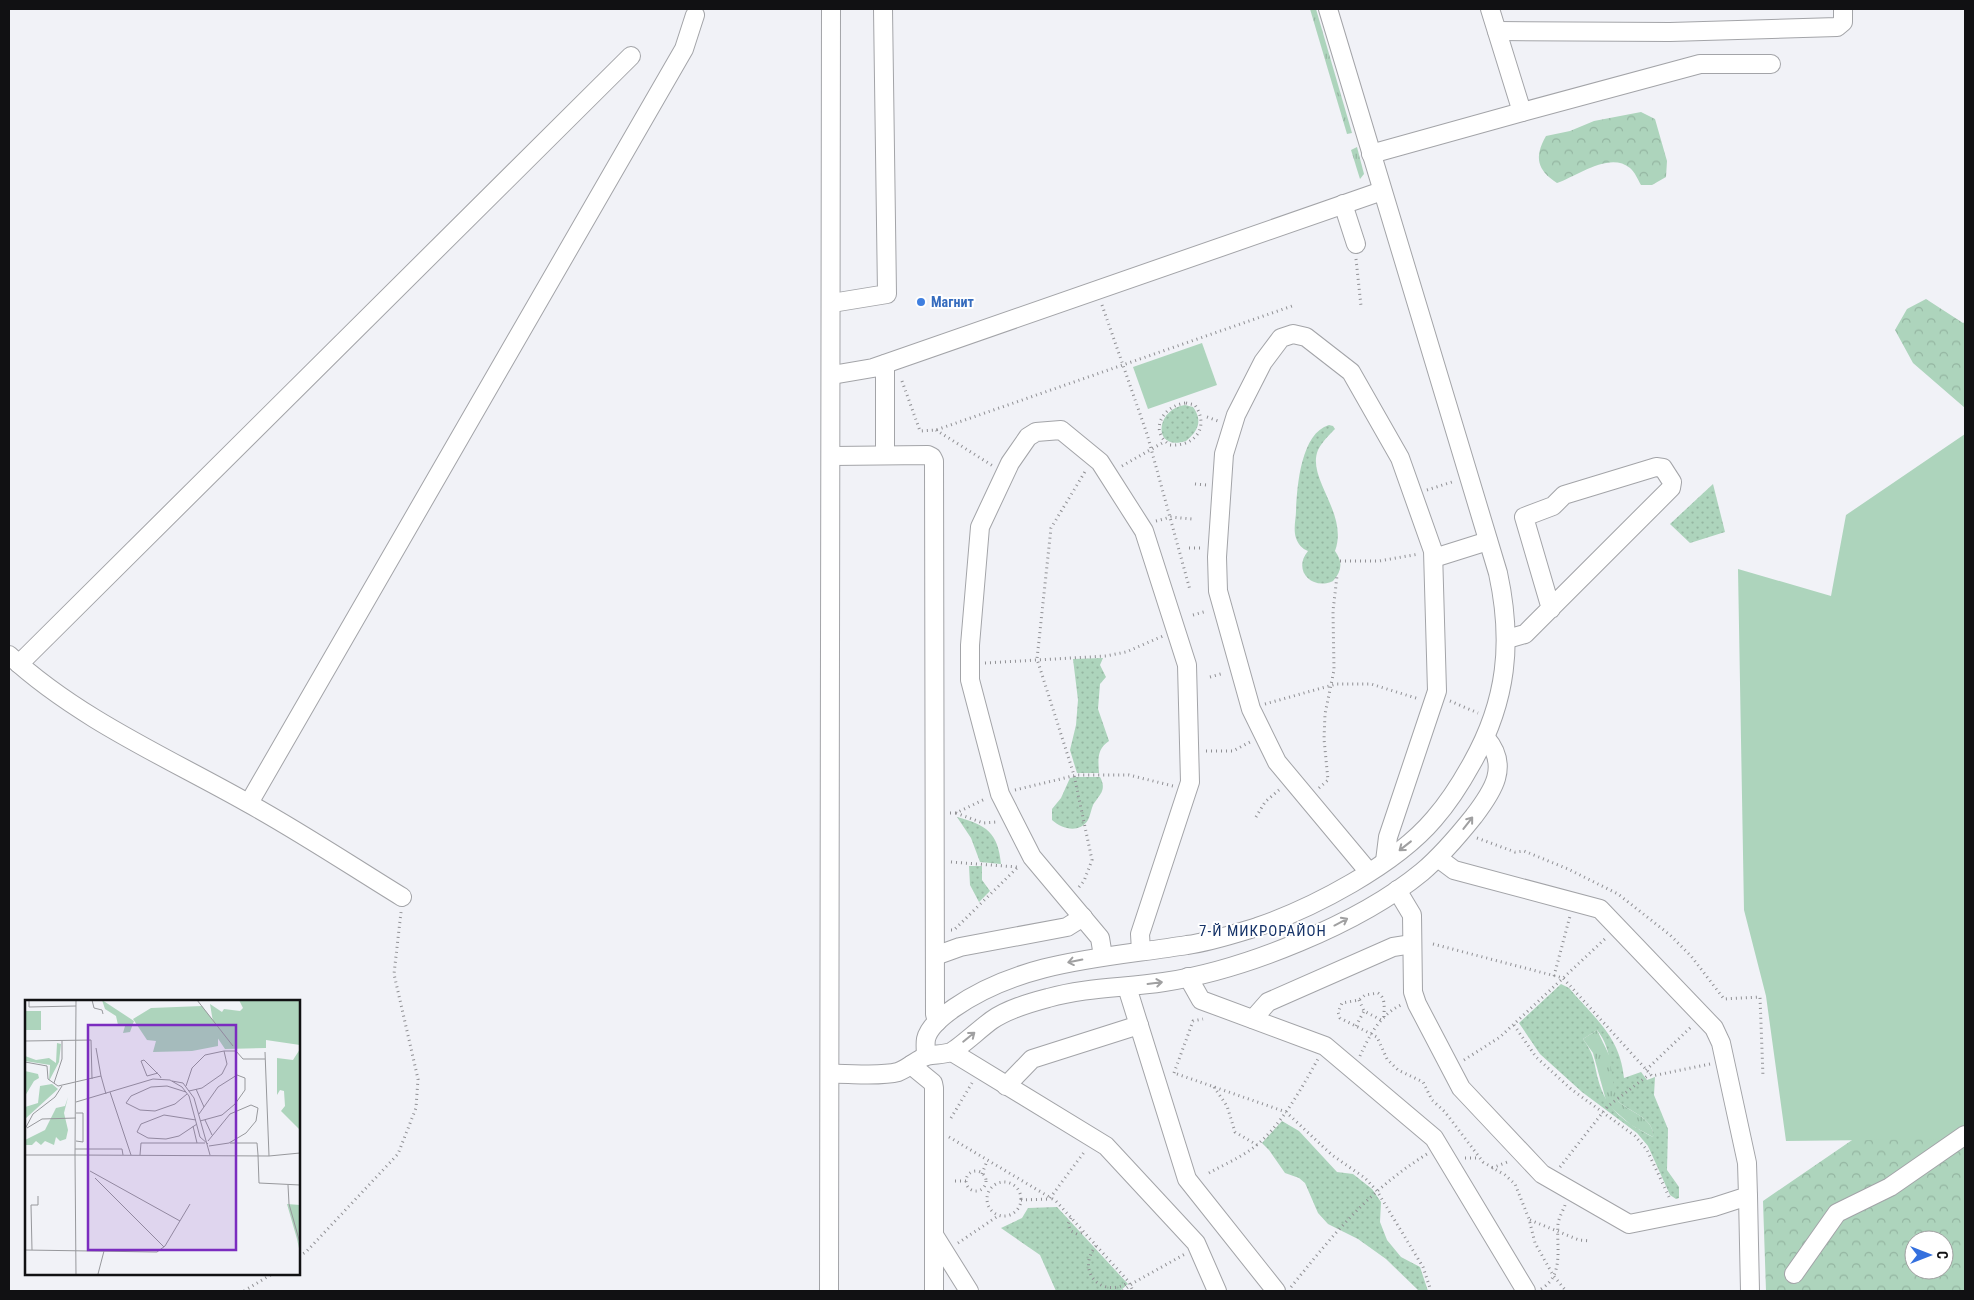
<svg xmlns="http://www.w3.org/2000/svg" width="1974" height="1300" viewBox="0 0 1974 1300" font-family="'Roboto Condensed',sans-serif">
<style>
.grass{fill:url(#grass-tufts)}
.forest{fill:url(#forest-crowns);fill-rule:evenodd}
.park{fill:url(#park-dots);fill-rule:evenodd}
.garden{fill:#add4bc}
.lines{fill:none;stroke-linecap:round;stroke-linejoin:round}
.minor-casing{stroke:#a3a4a8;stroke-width:20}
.path{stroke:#909094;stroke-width:3;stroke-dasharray:1 4;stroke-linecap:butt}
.minor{stroke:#fff;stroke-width:18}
.oneway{stroke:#a0a0a1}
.shop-dot{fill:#3f7fe0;stroke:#fff;stroke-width:2}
.labels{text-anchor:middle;stroke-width:4;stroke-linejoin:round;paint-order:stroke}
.shop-label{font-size:14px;font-weight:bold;fill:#366cbe;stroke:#fff;text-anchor:start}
.neighbourhood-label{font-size:15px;letter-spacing:1px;fill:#163368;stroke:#fff}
.inset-road{fill:none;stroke:#97989c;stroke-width:1}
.view{fill:#7b2cbf;fill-opacity:0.15;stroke:#7b2cbf;stroke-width:2.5}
.inset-edge{fill:none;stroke:#111113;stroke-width:2.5}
</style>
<defs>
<pattern id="grass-tufts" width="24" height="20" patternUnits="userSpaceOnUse" patternTransform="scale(1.25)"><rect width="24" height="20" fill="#add4bc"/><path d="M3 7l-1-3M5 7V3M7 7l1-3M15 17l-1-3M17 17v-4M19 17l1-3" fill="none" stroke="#94b5a1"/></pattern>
<pattern id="forest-crowns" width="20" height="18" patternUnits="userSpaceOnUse" patternTransform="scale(1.25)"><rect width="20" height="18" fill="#add4bc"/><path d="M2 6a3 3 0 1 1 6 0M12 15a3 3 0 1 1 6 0" fill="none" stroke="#94b5a1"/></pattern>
<pattern id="park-dots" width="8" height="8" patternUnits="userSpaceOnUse" patternTransform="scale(1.25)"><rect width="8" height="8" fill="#add4bc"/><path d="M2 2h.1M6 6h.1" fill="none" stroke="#94b5a1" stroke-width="1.8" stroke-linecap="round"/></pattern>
</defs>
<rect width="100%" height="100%" fill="#f1f2f7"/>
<g class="grass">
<polygon points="1310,9 1316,9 1352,133 1347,134"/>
<polygon points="1357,147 1364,174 1360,179 1351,150"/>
<path d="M1597,1030L1610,1057L1618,1101C1629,1112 1655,1118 1653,1137L1631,1125L1607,1104L1593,1053L1583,1039Z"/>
</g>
<g class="forest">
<path d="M1641,112L1655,119L1667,161L1666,177L1652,185H1641C1638,180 1635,172 1630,168C1610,151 1577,176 1557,183C1537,170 1534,157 1546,136L1570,131L1594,121Z"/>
<polygon points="1926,299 1963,323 1965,322 1965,408 1913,363 1895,330 1907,309"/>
<path d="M1965,1099V1291H1766L1763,1201L1893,1112ZM1914,1240H1944V1270H1914Z"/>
</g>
<g class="park">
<path d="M1185,405L1193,407C1203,421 1198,431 1186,441C1152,452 1155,409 1185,405Z"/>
<path d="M1329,425L1333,426L1335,429C1329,435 1322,442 1318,450C1306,479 1349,513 1335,551C1343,562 1342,571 1333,581C1312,591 1292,570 1308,551C1302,549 1298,544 1296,538C1293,529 1296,519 1296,511C1297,486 1301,433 1329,425Z"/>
<polygon points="1713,484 1725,532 1690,543 1670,524"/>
<path d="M1103,658L1100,665L1106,677L1100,684L1098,709L1109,741C1097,749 1098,759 1099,773H1077L1070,750L1076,725L1078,700L1073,659Z"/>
<path d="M1075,777H1100C1107,790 1100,794 1093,805C1091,810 1090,816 1088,820C1079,834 1062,829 1052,820V809L1061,798L1070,778Z"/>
<path d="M957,817C986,825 998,832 1001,864L980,862L971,838Z"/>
<polygon points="969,866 982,866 982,880 990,891 979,902 970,885"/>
<path d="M1561,984L1569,988C1594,1018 1620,1036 1624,1078L1641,1072L1647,1080L1655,1077L1654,1095L1668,1129L1667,1170L1679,1187V1198L1676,1199L1670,1195L1648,1146L1637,1133L1582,1092L1540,1054L1519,1023ZM1597,1030C1614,1051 1609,1077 1618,1101C1629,1112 1655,1118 1653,1137C1626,1123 1606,1110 1598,1079C1594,1062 1594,1054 1583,1039Z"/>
<polygon points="1282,1121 1299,1131 1337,1172 1353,1174 1372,1189 1381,1202 1380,1222 1387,1240 1401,1257 1420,1267 1428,1291 1419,1291 1386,1259 1358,1239 1328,1224 1318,1213 1305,1183 1299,1178 1285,1173 1269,1150 1262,1143"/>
<polygon points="1057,1207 1128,1284 1120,1291 1056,1291 1040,1255 1001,1228 1022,1218 1028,1208"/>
</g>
<g class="garden">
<polygon points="1202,343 1217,385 1148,409 1133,367"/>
<polygon points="1965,434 1965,1135 1959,1139 1786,1141 1766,996 1744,910 1738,569 1831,596 1846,515"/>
</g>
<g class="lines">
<g class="minor-casing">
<g id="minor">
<polyline points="1497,31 1670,32 1837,27 1843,22 1843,9"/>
<polyline points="1522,112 1700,64 1771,64"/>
<polyline points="1371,154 1522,112 1490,9"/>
<polyline points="1343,204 1356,244"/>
<polyline points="832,303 887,294 883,9"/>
<polyline points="832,375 873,368 1382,191"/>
<polyline points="885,455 885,364"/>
<polyline points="832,456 928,455 932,457 934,461 935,1014 937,1022"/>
<polyline points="1434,558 1488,541"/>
<polyline points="1507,639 1525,634 1671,488 1672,482 1663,468 1656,467 1564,495 1553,506 1524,517 1551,609"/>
<path d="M9,655C77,718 166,757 246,802C299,831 350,865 402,897"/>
<polyline points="19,664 631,56"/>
<polyline points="249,803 684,49 695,15"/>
<polyline points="1368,871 1277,762 1251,709 1218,591 1217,557 1224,454 1236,415 1263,362 1281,338 1293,334 1306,337 1351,372 1400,458 1433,551 1437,691 1388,837 1385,861"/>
<polyline points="1397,890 1412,915 1413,992 1417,1004 1461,1088 1542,1174 1629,1224 1714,1207 1748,1196 1747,1163 1721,1043 1714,1028 1600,909 1454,870 1438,858"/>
<polyline points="935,956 960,947 1067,927 1083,917"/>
<polyline points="1103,956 1100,938 1032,857 1000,794 970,680 970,645 980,527 1010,463 1028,437 1036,432 1061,430 1100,462 1144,531 1187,665 1190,782 1140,934 1141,951"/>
<polyline points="1188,977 1201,1000 1325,1046 1434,1138 1526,1291"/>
<polyline points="1127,987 1187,1179 1276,1291"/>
<polyline points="1253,1019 1268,1002 1393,947 1412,944"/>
<polyline points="952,1052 1106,1146 1196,1243 1217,1291"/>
<path d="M926,1056C926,1051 925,1045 926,1039C929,1026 944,1015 954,1008C1023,960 1106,958 1187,945C1210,942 1234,934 1257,927C1313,908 1395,865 1434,819C1449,802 1461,783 1472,763C1507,701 1513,642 1498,573L1328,9"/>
<polyline points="911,1065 933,1083 934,1088 934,1235 969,1291"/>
<path d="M830,1074C849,1073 880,1077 898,1072C909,1068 917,1059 927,1056C934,1054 943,1055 951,1052C958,1049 982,1027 992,1020C1008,1009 1029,1003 1048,998C1086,987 1125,988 1164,982C1244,970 1359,924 1422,872C1441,856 1458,836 1474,816C1493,791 1510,766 1486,738"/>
<polyline points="1006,1086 1032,1059 1139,1025"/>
<polyline points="1748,1196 1750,1291"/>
<polyline points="1794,1274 1837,1213 1890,1187 1965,1135"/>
<polyline points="829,1291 831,9"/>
<polyline points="934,1291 934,1235"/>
</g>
</g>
<g class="path">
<polyline points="1356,259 1361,306"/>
<polyline points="1102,305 1147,434 1190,590"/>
<polyline points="902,381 920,431 936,430 1295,305"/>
<path d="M1186,403L1195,405C1210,427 1195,447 1170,445C1148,431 1163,405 1186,403Z"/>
<polyline points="1207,417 1218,421"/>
<polyline points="936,430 993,466"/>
<polyline points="1122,466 1164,442"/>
<polyline points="1195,484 1207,485"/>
<polyline points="1427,490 1452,482"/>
<polyline points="1156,521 1171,517 1192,519"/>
<polyline points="1189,548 1203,548"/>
<polyline points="1340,561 1379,561 1419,554"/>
<polyline points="1193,615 1207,611"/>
<polyline points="985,663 1106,656 1126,652 1163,636"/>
<polyline points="1210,677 1224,673"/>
<polyline points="1450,701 1478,713"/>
<polyline points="1265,704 1336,684 1371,684 1419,699"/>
<polyline points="1206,751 1233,751 1250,742"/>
<polyline points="1319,788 1328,780 1324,739 1325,714 1334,670 1333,611 1337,576"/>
<polyline points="1015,790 1077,775 1129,775 1173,786"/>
<polyline points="950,813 956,813 985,799"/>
<polyline points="956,813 983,823 996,822"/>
<polyline points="1256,817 1265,802 1279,790"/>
<polyline points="1477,838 1515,852 1524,851 1568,869 1618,894 1670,935 1691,956 1724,999 1760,997 1763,1077"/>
<polyline points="951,862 1017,867"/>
<polyline points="1079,887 1084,881 1092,860 1074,775 1037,659 1051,528 1086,470"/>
<polyline points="951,930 954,930 1019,866"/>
<polyline points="1433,944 1563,978 1652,1076 1710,1064"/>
<polyline points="1554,976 1570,916"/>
<polyline points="1359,1000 1364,1011 1381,1020"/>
<path d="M1384,1017C1384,1008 1386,998 1378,993L1365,995L1359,1000L1342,1003L1338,1012L1340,1018L1377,1037L1387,1059L1398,1070L1423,1082L1432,1100L1445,1112L1483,1162L1505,1175L1515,1184L1529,1219L1535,1243L1553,1275L1566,1291"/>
<polyline points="1514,1025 1536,1057 1571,1089 1635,1136 1647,1150 1670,1199"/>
<polyline points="1356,1026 1364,1011"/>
<path d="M1360,1056C1369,1036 1380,1015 1401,1005"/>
<polyline points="1464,1060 1500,1037 1607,937"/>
<polyline points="1646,1070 1691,1027"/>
<polyline points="1174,1073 1193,1021 1203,1019"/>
<polyline points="1177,1074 1286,1112 1332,1155 1365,1178 1377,1191 1423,1267 1431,1291"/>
<polyline points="1214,1087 1227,1106 1235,1132 1257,1145"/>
<polyline points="951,1118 972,1083"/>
<polyline points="949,1137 1056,1201 1129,1282 1133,1291"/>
<polyline points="1465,1158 1479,1158"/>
<polyline points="1560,1167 1607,1107 1650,1074"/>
<polyline points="1492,1168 1510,1161"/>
<circle cx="976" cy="1181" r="10"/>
<path d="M1209,1173C1225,1164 1244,1156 1258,1144C1284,1121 1301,1089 1318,1059"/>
<polyline points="982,1174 987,1161"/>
<polyline points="955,1181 967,1181"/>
<circle cx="1004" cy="1199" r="17"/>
<polyline points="1050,1198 1085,1151"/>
<polyline points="1021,1200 1050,1199"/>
<polyline points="1071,1218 1068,1224 1071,1231 1077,1234 1084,1232"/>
<polyline points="1530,1220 1579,1240 1591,1241"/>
<polyline points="958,1243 998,1216"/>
<path d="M1096,1246C1075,1271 1102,1300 1129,1282"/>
<polyline points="299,1256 306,1252 398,1154 416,1108 418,1079 394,974 401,912"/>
<path d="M1291,1287C1333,1235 1369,1190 1427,1154"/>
<path d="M1541,1289C1565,1275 1556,1246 1558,1224C1559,1217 1563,1211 1565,1205"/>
<polyline points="244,1291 272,1274"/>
<polyline points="1123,1291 1133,1283 1185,1254"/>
</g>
<use href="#minor" class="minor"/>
</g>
<defs><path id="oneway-shaft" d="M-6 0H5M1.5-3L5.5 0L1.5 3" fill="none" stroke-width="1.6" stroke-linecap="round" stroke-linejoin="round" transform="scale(1.25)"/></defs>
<g class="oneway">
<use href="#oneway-shaft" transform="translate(1468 823) rotate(-52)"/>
<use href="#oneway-shaft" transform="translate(1405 846) rotate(142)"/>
<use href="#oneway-shaft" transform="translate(1341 922) rotate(-28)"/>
<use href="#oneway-shaft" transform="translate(1075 961) rotate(169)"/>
<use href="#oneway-shaft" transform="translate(1155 983) rotate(-7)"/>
<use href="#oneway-shaft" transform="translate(969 1037) rotate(-39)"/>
</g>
<circle class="shop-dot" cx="921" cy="302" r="5"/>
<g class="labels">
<g class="shop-label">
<text x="931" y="307">Магнит</text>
</g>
<g class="neighbourhood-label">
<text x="1263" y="936">7-Й МИКРОРАЙОН</text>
</g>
</g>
<g transform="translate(25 1000)">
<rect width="275" height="275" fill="#f1f2f7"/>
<path d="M77,0L109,21L105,32L98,33L100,26L93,25L91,16L80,9ZM214,0H275V45L241,40V48L200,49L190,34L185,4L197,12L199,9L215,11L218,8ZM32,43L36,44L34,62L24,81L25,65L0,61V56L11,60L24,58L31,63ZM275,49V130L256,111L260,106L259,91L255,90L252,95V58L268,60ZM0,71L13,74L14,78L9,81L0,96ZM27,84L33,89L0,119V107L13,103L15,86ZM43,97L39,113L43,130L41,139L35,141L31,137L29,145L20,141L16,145L11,141L7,145H0V140L20,130L31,108L40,106Z" fill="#add4bc"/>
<path d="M0,11H16V30H0Z" fill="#add4bc"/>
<path d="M177,6L193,27V46L167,51L128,52L131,41L122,40L108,19L126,8ZM262,204L275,205V253L272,239Z" fill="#add4bc"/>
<path class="inset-road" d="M4,0V7L51,6M67,0L69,8L77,10L78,14M172,0L208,46M0,41L66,40L67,79M71,48L76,76M199,51H211L218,59H240M240,52L244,156M0,62L22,66L23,79L33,86L76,76L81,94M133,73L122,76L116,61L119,60L135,76L136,78M147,81L158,83L169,98L185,155M29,83L37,59V41M161,86L167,68L180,55L199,51L202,64L197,74L177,88L164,91M171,89L179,107M85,92L106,155M161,92L142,86L126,87L106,96L101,103L115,110L130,111L150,104L162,94M51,102L128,79L145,80L157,87L164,96L175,137L183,144M174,114L193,87L212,75L220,78V90L210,104L197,115L175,121M171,120L139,115L116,124L112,132L123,138L141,139L154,136L172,124M180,120L187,135M168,126L172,143M2,128L17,119L51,118M0,129L8,114L30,97L37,86M51,141L58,142V113H51M183,141L205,114L226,105L233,108L231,121L221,133L204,143L184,146M205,143H232L233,155M50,149H97L98,155M0,155H50L51,0M115,155L116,143H180M233,155L234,183L275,185M65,171L155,221M70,178L139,247M263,185L264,204L275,243M0,250L132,252L140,246L165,204M7,250L6,205H13V196M73,274L79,251M51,275L50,155L244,156L275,153"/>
<path class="view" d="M63,25H211V250H63Z"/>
<rect width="275" height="275" class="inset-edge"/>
</g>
<rect width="1974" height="1300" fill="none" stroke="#111113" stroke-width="20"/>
<g transform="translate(1929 1255) rotate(90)"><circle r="24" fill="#ffffff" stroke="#a0a0a1"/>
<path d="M0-4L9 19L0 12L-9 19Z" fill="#3470de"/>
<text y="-8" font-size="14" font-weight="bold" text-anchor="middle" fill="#111113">С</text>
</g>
</svg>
